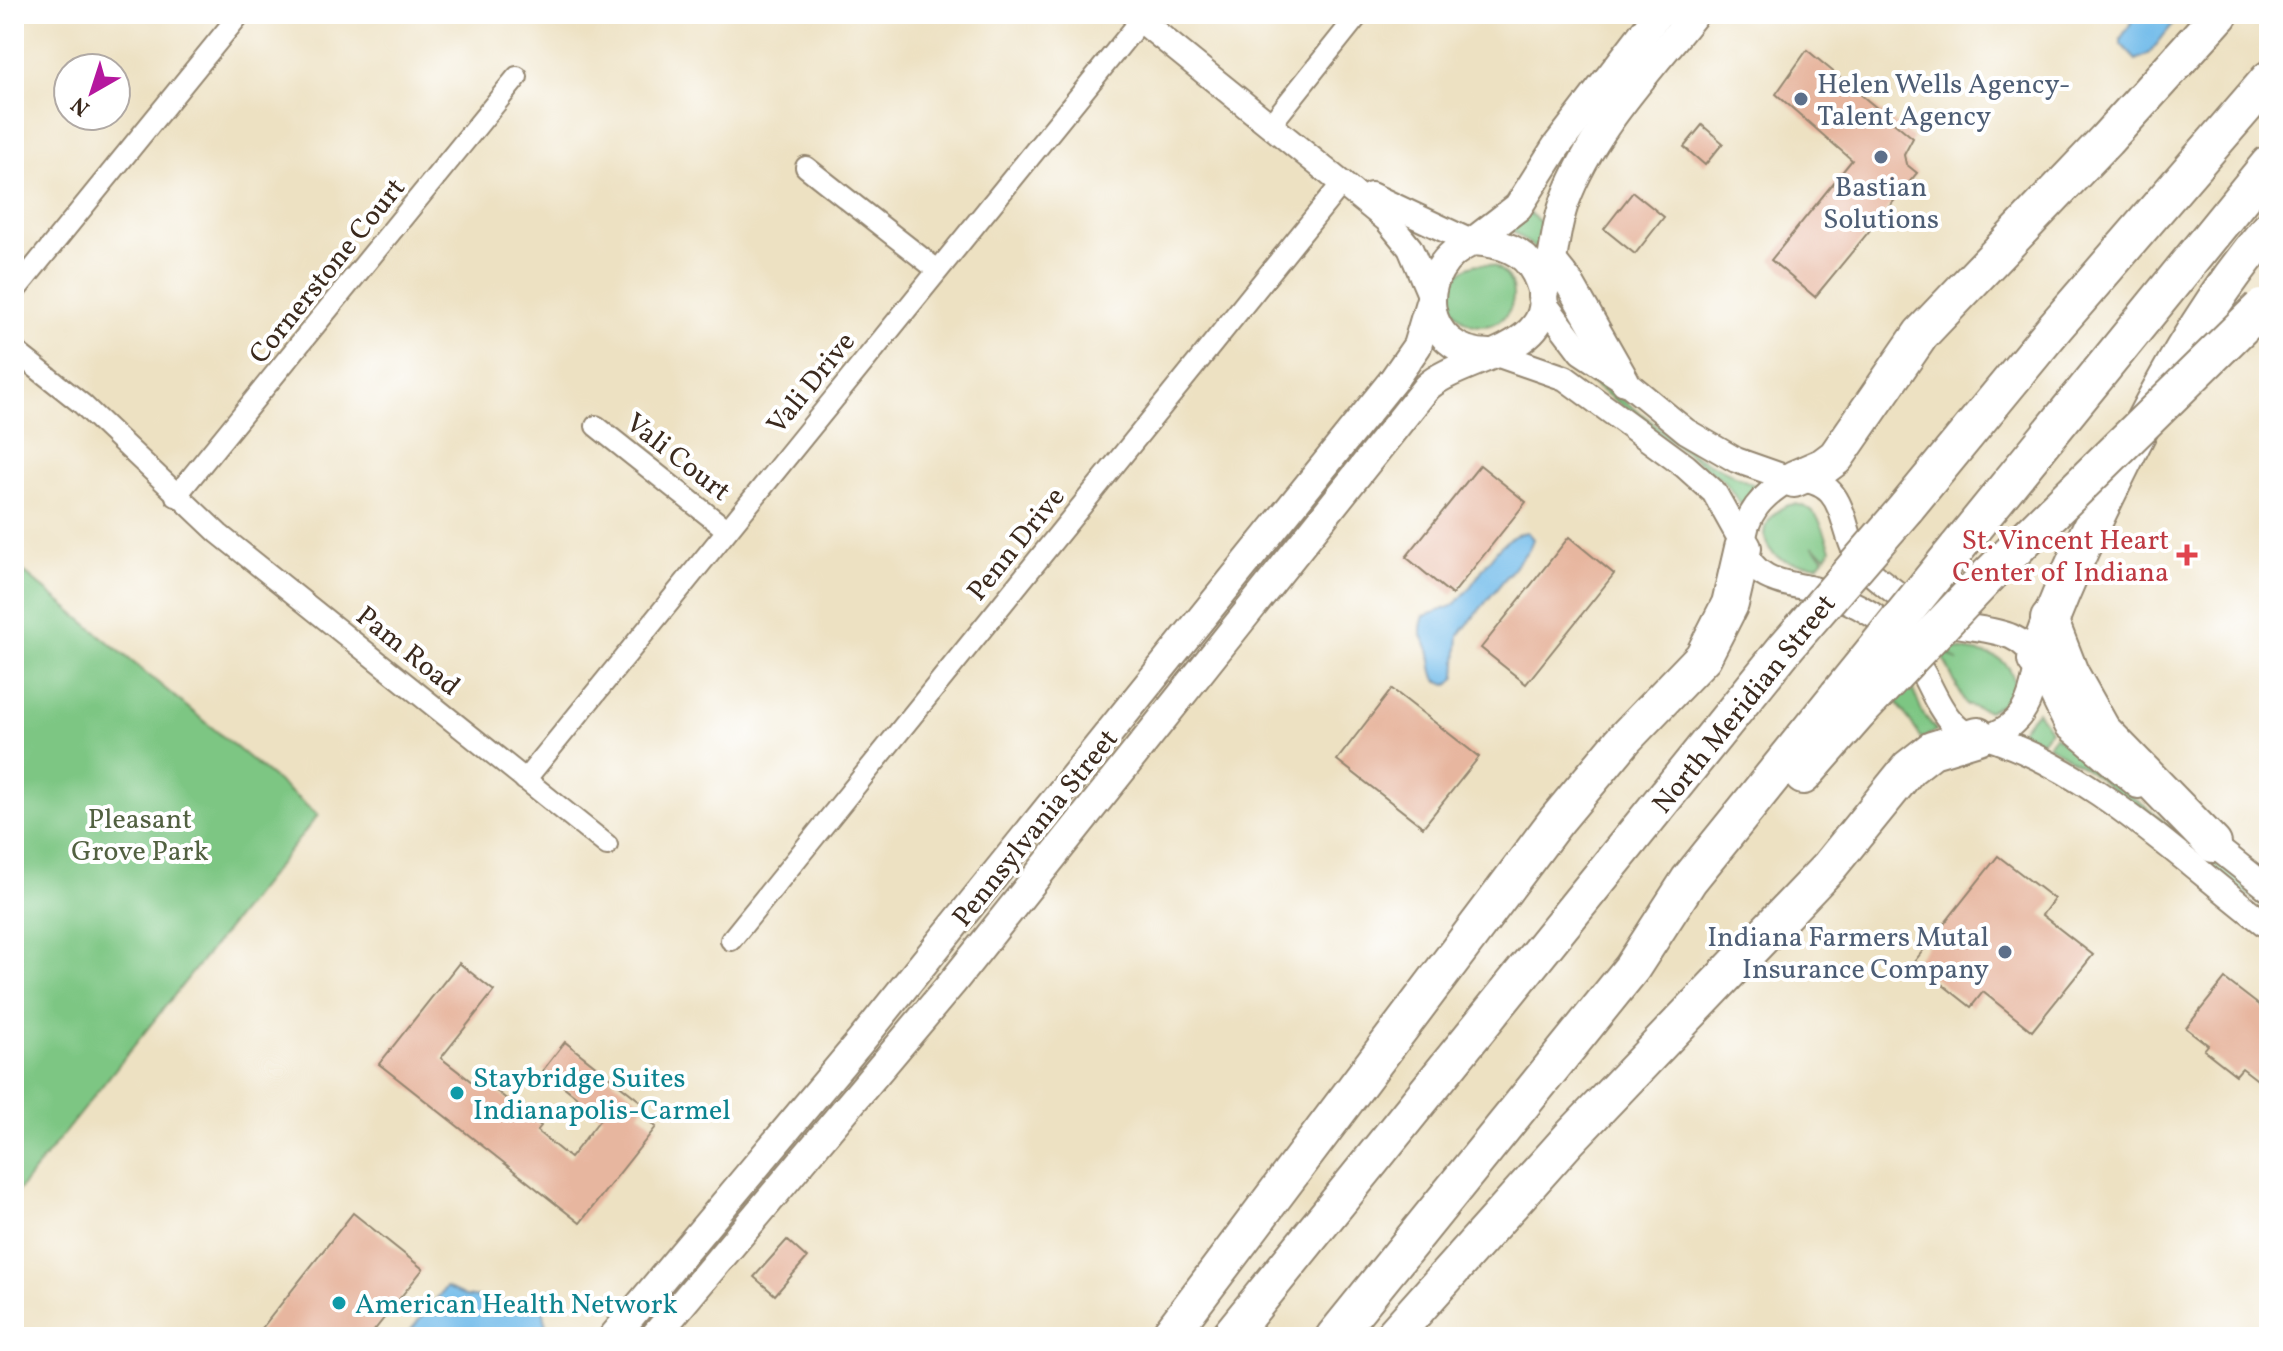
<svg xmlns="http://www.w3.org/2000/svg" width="2283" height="1351" viewBox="0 0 2283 1351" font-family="Vollkorn,serif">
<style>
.green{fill:#7dc683;stroke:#5c7850;stroke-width:2}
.water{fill:#71bbea;stroke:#567284;stroke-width:2}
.building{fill:#e7b69f}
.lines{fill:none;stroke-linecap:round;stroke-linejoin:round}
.minor-casing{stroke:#948670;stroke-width:24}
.tertiary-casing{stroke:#948670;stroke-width:28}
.secondary-casing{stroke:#948670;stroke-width:32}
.motorway-casing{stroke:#948670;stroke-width:40}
.minor{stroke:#fff;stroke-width:20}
.tertiary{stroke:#fff;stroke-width:24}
.secondary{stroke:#fff;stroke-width:28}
.motorway{stroke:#fff;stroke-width:36}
.motorway-bridge-casing{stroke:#948670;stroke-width:40;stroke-linecap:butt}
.motorway-bridge{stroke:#fff;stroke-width:36}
.service-dot{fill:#5c6f8a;stroke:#fff;stroke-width:3}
.health-dot{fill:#e0444e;stroke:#fff;stroke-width:3}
.culture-dot{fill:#0f9aa8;stroke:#fff;stroke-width:3}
.labels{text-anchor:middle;stroke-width:8;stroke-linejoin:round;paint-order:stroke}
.service-label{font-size:28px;fill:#4e5e75;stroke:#fff;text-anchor:start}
.street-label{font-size:28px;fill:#3b2a1e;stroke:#fff}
.health-label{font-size:28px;fill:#be3a42;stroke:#fff;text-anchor:end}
.park-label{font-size:28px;fill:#526141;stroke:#fff}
.culture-label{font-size:28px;fill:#0d838f;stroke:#fff;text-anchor:start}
</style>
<rect width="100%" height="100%" fill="#fff"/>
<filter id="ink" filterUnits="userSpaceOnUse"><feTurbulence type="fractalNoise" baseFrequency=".0125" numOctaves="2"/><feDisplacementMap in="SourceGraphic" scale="16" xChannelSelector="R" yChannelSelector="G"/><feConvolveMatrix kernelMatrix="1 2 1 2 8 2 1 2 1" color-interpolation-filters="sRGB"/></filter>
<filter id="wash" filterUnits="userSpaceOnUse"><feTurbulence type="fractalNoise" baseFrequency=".006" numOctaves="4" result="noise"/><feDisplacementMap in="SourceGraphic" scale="32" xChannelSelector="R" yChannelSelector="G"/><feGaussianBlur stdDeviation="1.8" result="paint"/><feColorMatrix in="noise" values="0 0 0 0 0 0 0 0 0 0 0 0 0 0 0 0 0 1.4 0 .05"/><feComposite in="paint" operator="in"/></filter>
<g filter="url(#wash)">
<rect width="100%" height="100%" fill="#ede1c2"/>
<g class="green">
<polygon points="1529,213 1543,224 1537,250 1511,230"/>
<circle cx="1482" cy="295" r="31"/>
<polygon points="1566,356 1699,458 1760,488 1742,506 1723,480 1562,361"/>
<path d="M1795,504C1819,507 1823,529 1831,549L1826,556L1812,546L1824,558L1818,565C1805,563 1786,564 1775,555C1753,536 1771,506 1795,504Z"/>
<polygon points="14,564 318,815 14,1196"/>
<path d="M1947,646C1974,656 2009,647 2014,683L2005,703L1988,711L1966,705L1941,654L1943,651L1959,662L1945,649Z"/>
<polygon points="1911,684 1923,714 1937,731 1922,739 1896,701"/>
<polygon points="2037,711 2050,730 2041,741 2020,731"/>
<polygon points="2055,736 2269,904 2269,911 2086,769 2048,745"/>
</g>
<g class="water">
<polygon points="2137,14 2181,14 2149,54 2136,60 2121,44 2121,38"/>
<path d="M1527,532L1533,539L1529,549L1459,635L1456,677L1449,685L1436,680C1431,670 1432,664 1430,654C1426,636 1416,639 1424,616C1433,613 1445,610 1453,605C1480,585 1492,537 1527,532Z"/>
<polygon points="446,1287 465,1296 536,1305 544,1311 547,1337 405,1337"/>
</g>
<g id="blocks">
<g class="building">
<polygon points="1807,50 1913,138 1904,155 1906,164 1917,173 1815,297 1771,260 1852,160 1776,94"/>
<polygon points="1702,125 1723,143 1705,165 1684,147"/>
<polygon points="1633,192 1664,217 1635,254 1604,229"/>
<polygon points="1480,465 1526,502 1452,595 1406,557"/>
<polygon points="1569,537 1614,574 1526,684 1481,648"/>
<polygon points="1392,689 1479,757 1423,827 1337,760"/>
<polygon points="1998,856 2054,899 2042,915 2093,955 2032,1031 1983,992 1971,1007 1914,962"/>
<polygon points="459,963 494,991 441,1058 481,1089 486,1083 541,1126 537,1131 570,1158 602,1117 543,1070 565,1042 645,1105 639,1113 656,1127 580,1223 379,1064"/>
<polygon points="2225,979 2269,1013 2269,1089 2242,1068 2236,1075 2204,1050 2208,1045 2186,1028"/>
<polygon points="353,1213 423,1269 369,1337 255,1337"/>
<polygon points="787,1240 807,1258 775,1295 754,1277"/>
</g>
</g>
</g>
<g filter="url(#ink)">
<use href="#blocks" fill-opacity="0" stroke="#948670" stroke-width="2"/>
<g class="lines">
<g class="minor-casing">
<g id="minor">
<polyline points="1271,124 1359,14"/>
<polyline points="806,167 936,269"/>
<polyline points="14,292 240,14"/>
<polyline points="14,350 82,404 219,534 607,845"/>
<polyline points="596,426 727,530"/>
<polyline points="176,496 517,77"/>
<polyline points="525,780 1141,20"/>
<polyline points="731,940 1343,182"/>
</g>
</g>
<g class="tertiary-casing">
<g id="tertiary">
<polyline points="1133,14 1387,220 1410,248 1430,295"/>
<polyline points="1371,195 1471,242"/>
<polyline points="1542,300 1581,352 1625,381 1686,431 1736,460 1790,479"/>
<polyline points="1496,354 1565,378 1685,466 1714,492 1743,544"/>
<path d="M1790,479C1846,477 1839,520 1856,554C1863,569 1881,581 1895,592C1909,603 1924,615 1942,621C1974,633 2022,623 2037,664C2033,691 2028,717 2001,731C1958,754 1939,704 1924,675C1912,653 1893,629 1873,615C1856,604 1836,595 1817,590C1785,582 1757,584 1743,548C1744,514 1762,495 1790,479Z"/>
<polyline points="2037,664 2067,726 2138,786"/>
<path d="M1983,736C2091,768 2180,859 2269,927"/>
<polyline points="2202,836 2269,889"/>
</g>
</g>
<g class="secondary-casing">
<g id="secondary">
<polyline points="1474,241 1518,207 1556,147 1658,14"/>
<polyline points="1552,261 1568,281 1625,381"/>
<path d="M1542,296C1555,266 1553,232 1565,201C1591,131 1648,72 1694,14"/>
<polyline points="613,1337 860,1042 1394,379 1417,346 1430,302"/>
<path d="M654,1337L952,983L1427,387C1463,354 1573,350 1536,274C1524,249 1500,243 1474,241C1410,267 1419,355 1491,354"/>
</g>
</g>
<g class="motorway-casing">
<g id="motorway">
<polyline points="1794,479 1824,466 1836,457 1921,334 2106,140 2220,14"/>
<polyline points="1906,508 2055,327 2269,79"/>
<polyline points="1957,548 2269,164"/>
<polyline points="1989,575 2054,511"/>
<polyline points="2049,619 2070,673 2102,730 2213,844"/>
<path d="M2036,660C2057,598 2084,541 2113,482C2157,392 2204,305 2269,229"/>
<polyline points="1803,776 1860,711"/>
<polyline points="1168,1337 1556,821 1625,738 1703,657 1730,604 1743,548"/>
<polyline points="1229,1337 1786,647"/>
<polyline points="1334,1337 1632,968 1689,880 1838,695"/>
<polyline points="1392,1337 1569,1139 1828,868 1909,768 1932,750 1978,736"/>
</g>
</g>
<use href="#minor" class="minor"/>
<use href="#tertiary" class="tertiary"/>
<use href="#secondary" class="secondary"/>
<use href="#motorway" class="motorway"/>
<g class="motorway-bridge-casing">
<g id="motorway-bridge">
<polyline points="2054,511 2261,308"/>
<polyline points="1786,647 1906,508"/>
<polyline points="1838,695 1957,548"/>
<polyline points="1860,711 1989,575"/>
</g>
</g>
<use href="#motorway-bridge" class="motorway-bridge"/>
</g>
</g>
<g class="service-dot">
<circle cx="1801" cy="99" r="8"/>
<circle cx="1881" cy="157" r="8"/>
<circle cx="2005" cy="952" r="8"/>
</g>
<path class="health-dot" d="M2183 543h8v8h8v8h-8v8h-8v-8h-8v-8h8z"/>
<g class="culture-dot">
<circle cx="457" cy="1093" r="8"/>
<circle cx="339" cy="1303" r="8"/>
</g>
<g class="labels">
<g class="service-label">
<text x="1817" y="93">Helen Wells Agency-<tspan x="1817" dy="32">Talent Agency</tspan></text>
<text x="1881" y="196" text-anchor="middle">Bastian<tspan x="1881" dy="32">Solutions</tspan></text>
<text x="1989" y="946" text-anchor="end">Indiana Farmers Mutal<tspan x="1989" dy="32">Insurance Company</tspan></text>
</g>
<g class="street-label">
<text transform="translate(326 270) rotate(-51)" y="10">Cornerstone Court</text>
<text transform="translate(810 382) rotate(-51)" y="10">Vali Drive</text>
<text transform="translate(679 456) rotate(38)" y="10">Vali Court</text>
<text transform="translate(1015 543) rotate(-51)" y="10">Penn Drive</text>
<text transform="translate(409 650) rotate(39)" y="10">Pam Road</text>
<text transform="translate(1743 703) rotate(-51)" y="10">North Meridian Street</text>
<text transform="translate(1034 827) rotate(-51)" y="10">Pennsylvania Street</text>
</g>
<g class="health-label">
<text x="2169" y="549">St. Vincent Heart<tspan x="2169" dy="32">Center of Indiana</tspan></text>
</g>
<g class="park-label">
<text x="140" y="828">Pleasant<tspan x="140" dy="32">Grove Park</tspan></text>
</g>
<g class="culture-label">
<text x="473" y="1087">Staybridge Suites<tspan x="473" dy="32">Indianapolis-Carmel</tspan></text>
<text x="355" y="1313">American Health Network</text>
</g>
</g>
<rect width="2283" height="1351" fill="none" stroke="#fff" stroke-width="48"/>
<g transform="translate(92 92) rotate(219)"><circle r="38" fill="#ffffff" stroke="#b1aaa5" stroke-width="2"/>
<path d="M0-6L14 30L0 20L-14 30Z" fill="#b5179e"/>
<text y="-12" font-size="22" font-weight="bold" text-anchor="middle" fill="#3b2a1e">N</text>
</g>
</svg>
